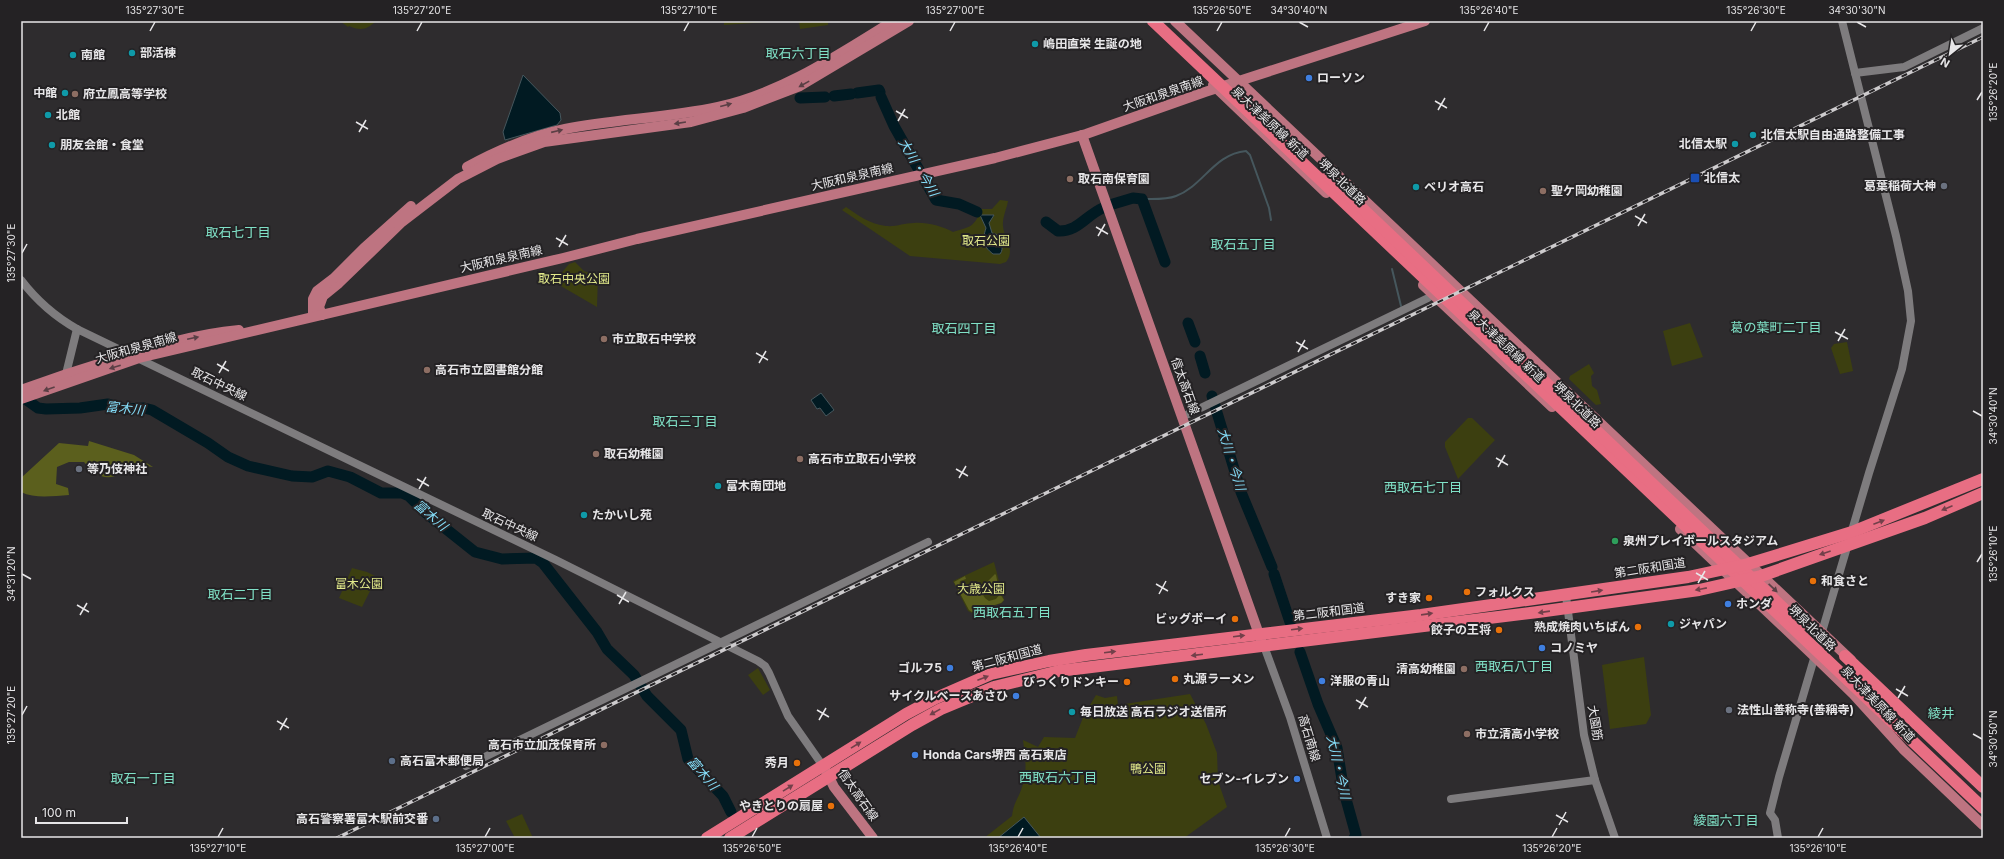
<svg xmlns="http://www.w3.org/2000/svg" width="2004" height="859" viewBox="0 0 2004 859" font-family="Inter,'Noto Sans JP',sans-serif">
<style>
.green{fill:#3c3f10}
.forest{fill:#5b5f1d}
.water{fill:#011a22;stroke:#46575d}
.lines{fill:none;stroke-linecap:round;stroke-linejoin:round}
.stream{stroke:#46575d;stroke-width:2}
.river{stroke:#011a22;stroke-width:11}
.minor{stroke:#7e7c7e;stroke-width:8}
.major{stroke:#be7481;stroke-width:10}
.highway{stroke:#e86e83;stroke-width:12}
.rail-casing{stroke:#cdcbcd;stroke-width:3.5}
.rail{stroke:#242224;stroke-width:2;stroke-dasharray:6;stroke-linecap:butt}
.oneway{fill:#5a3f45}
.oneway2{fill:#72404a}
.ticks{fill:none;stroke:#e7e6e8;stroke-width:1.5}
.culture-dot{fill:#0f9aa8;stroke:#242224;stroke-width:1.5}
.shop-dot{fill:#3f7fe0;stroke:#242224;stroke-width:1.5}
.education-dot{fill:#8d6e63;stroke:#242224;stroke-width:1.5}
.transit-dot{fill:#1a4fb4;stroke:#242224;stroke-width:1.5}
.worship-dot{fill:#6b7280;stroke:#242224;stroke-width:1.5}
.leisure-dot{fill:#2e9e5b;stroke:#242224;stroke-width:1.5}
.food-dot{fill:#e8710a;stroke:#242224;stroke-width:1.5}
.service-dot{fill:#5c6f8a;stroke:#242224;stroke-width:1.5}
.labels{text-anchor:middle;stroke-width:4;stroke-linejoin:round;paint-order:stroke}
.poi-label{font-size:12px;font-weight:bold;fill:#e7e6e8;stroke:#242224;text-anchor:start}
.street-label{font-size:12px;fill:#e7e6e8;stroke:#242224}
.park-label{font-size:12px;fill:#e1e88a;stroke:#242224}
.neighbourhood-label{font-size:13px;fill:#80e1c7;stroke:#242224}
.water-label{font-size:13px;font-style:italic;fill:#85defa;stroke:#242224}
.neatline{fill:none;stroke:#e7e6e8;stroke-width:1.5}
.ticks-label{font-size:10px;text-anchor:middle;fill:#e7e6e8}
</style>
<rect width="100%" height="100%" fill="#2e2c2e"/>
<g class="green">
<path d="M340,21H376C367,30 360,31 349,26L348,27Z"/>
<polygon points="724,21 769,21 769,22 724,25"/>
<polygon points="799,21 828,21 828,25 800,29"/>
<path d="M1000,200L1008,201C1007,208 1002,218 1003,226C1004,239 1016,249 1006,262L1000,264L910,256L842,210L846,207C859,216 870,224 886,226C896,227 904,223 914,223C926,222 942,226 953,232C970,227 975,227 981,209H992Z"/>
<polygon points="575,262 584,271 598,276 597,307 554,282 569,264"/>
<polygon points="1690,323 1703,357 1672,366 1663,331"/>
<polygon points="1847,342 1853,371 1840,374 1831,348 1834,344"/>
<polygon points="1589,364 1594,373 1591,376 1592,386 1597,390 1601,404 1596,405 1569,379 1570,376"/>
<polygon points="1468,418 1472,418 1495,440 1458,479 1445,447 1445,442"/>
<polygon points="994,562 1004,600 1002,603 972,613 968,611 953,581"/>
<polygon points="352,568 367,572 377,577 362,607 339,598"/>
<polygon points="1644,657 1651,715 1646,724 1610,729 1602,665"/>
<polygon points="758,668 770,690 763,695 748,675"/>
<path d="M1190,694L1206,724L1217,753L1218,781L1227,807L1184,838H984L1012,816C1014,801 1018,800 1022,787C1028,771 1025,756 1023,740L1038,747L1044,737L1075,738L1084,715L1096,695L1105,698L1117,696L1118,705Z"/>
<polygon points="522,814 533,838 515,838 506,821"/>
</g>
<g class="forest">
<path d="M89,441L134,455L153,467C145,466 136,464 128,467C123,469 120,474 115,476C102,481 92,471 84,462H69L57,467L56,484L68,488L69,495C53,496 35,499 21,492V478L59,443L88,446Z"/>
<path d="M995,574L996,575L999,590L995,585H989L983,589C982,595 984,598 989,601L996,599L1000,594L1004,600L1001,603L972,612L969,610L954,582L965,576L966,579L960,581L959,586L965,594L977,588L980,584H985Z"/>
</g>
<g class="water">
<polygon points="523,75 560,113 561,120 557,125 505,140 503,132"/>
<path d="M980,215H994L989,223L992,233L996,234C1000,240 1005,248 1000,254H993C982,245 982,241 986,228Z"/>
<polygon points="821,393 834,410 826,416 820,408 817,409 811,400"/>
<polygon points="1024,817 1041,838 998,838"/>
</g>
<g class="lines">
<g class="stream">
<path d="M1142,199C1154,199 1166,200 1176,196C1203,186 1214,154 1246,151L1250,155L1269,208L1271,220"/>
<polyline points="1392,269 1401,306"/>
</g>
<g class="river">
<polyline points="857,93 879,90 880,92"/>
<polyline points="834,96 851,94"/>
<polyline points="881,97 894,126 936,200 959,204 977,212"/>
<polyline points="800,98 825,97"/>
<polyline points="1113,204 1133,198 1142,199 1165,262"/>
<path d="M1046,222L1058,231C1078,232 1086,215 1103,208"/>
<polyline points="1188,323 1195,342"/>
<polyline points="1200,356 1205,373"/>
<polyline points="21,396 38,408 46,409 80,408 108,404 125,409 144,408 152,410 208,443 228,457 248,466 292,476 312,477 328,471 350,477 381,493 402,493 409,496 426,513 475,552 502,559 536,558 543,563 597,632 607,649 634,675 647,696 681,730 688,759 723,796 731,812"/>
<polyline points="1212,396 1241,492 1272,567"/>
<polyline points="1274,574 1290,622"/>
<polyline points="1300,652 1318,704 1337,748 1344,792 1356,835 1354,838"/>
</g>
<g class="minor">
<polyline points="1855,73 1904,67 1983,28"/>
<path d="M21,280C37,301 54,316 77,329L556,560L758,661L765,666L769,673L788,716L823,766"/>
<polyline points="67,379 66,374 77,329"/>
<polyline points="1182,417 1428,298"/>
<polyline points="1566,596 1584,735 1595,780 1615,838"/>
<polyline points="1264,646 1290,717 1327,838"/>
<polyline points="466,766 928,542"/>
<polyline points="1451,799 1595,780"/>
<polyline points="1778,838 1775,820 1770,813 1779,777 1869,473 1902,369 1911,321 1908,291 1896,236 1842,21"/>
</g>
<g class="major">
<polyline points="1175,21 1851,660"/>
<polyline points="1213,85 1326,193"/>
<polyline points="1082,135 1261,640"/>
<path d="M467,167C498,150 531,136 565,129C616,119 667,118 718,107C782,93 838,55 893,21"/>
<polyline points="1423,285 1552,407"/>
<polyline points="322,315 319,307 323,296 339,283 402,222 458,179 497,159 544,142 691,122 743,108 800,86 909,21"/>
<polyline points="313,316 313,299 317,291 334,278 364,248 411,206"/>
<path d="M21,390C51,379 81,369 111,360C153,347 195,334 239,330"/>
<polyline points="21,399 139,358 563,258 637,239 995,158 1086,134 1205,92 1425,21"/>
<polyline points="1680,529 1815,657 1853,694 1903,749 1983,825"/>
<polyline points="826,771 834,787 873,838"/>
</g>
<g class="highway">
<polyline points="1153,21 1983,808"/>
<polyline points="1328,176 1801,625"/>
<polyline points="1845,656 1983,787"/>
<polyline points="707,838 906,714 936,698 991,674 1049,661 1086,655 1421,615 1688,577 1748,564 1852,532 1983,479"/>
<polyline points="730,838 912,725 941,709 994,687 1059,671 1538,612 1699,590 1761,576 1925,518 1983,493"/>
</g>
<g class="rail-casing">
<polyline id="rail" points="337,838 1983,37"/>
</g>
<use href="#rail" class="rail"/>
</g>
<defs><path id="oneway-solid" d="M-6-.8H1V-3.2L6.5 0L1 3.2V.8H-6Z"/></defs>
<g class="oneway">
<use href="#oneway-solid" transform="translate(804 84) rotate(151)"/>
<use href="#oneway-solid" transform="translate(726 105) rotate(-15)"/>
<use href="#oneway-solid" transform="translate(680 123) rotate(171)"/>
<use href="#oneway-solid" transform="translate(557 131) rotate(-13)"/>
<use href="#oneway-solid" transform="translate(193 338) rotate(-12)"/>
<use href="#oneway-solid" transform="translate(115 367) rotate(162)"/>
<use href="#oneway-solid" transform="translate(49 389) rotate(160)"/>
<use href="#oneway-solid" transform="translate(1773 588) rotate(43)"/>
</g>
<g class="oneway2">
<use href="#oneway-solid" transform="translate(1947 508) rotate(157)"/>
<use href="#oneway-solid" transform="translate(1879 522) rotate(-21)"/>
<use href="#oneway-solid" transform="translate(1825 553) rotate(161)"/>
<use href="#oneway-solid" transform="translate(1701 589) rotate(169)"/>
<use href="#oneway-solid" transform="translate(1597 591) rotate(-9)"/>
<use href="#oneway-solid" transform="translate(1544 612) rotate(172)"/>
<use href="#oneway-solid" transform="translate(1427 614) rotate(-8)"/>
<use href="#oneway-solid" transform="translate(1297 629) rotate(-7)"/>
<use href="#oneway-solid" transform="translate(1239 636) rotate(-7)"/>
<use href="#oneway-solid" transform="translate(1110 652) rotate(-7)"/>
<use href="#oneway-solid" transform="translate(1197 655) rotate(173)"/>
<use href="#oneway-solid" transform="translate(983 678) rotate(-21)"/>
<use href="#oneway-solid" transform="translate(935 712) rotate(151)"/>
<use href="#oneway-solid" transform="translate(856 745) rotate(-32)"/>
<use href="#oneway-solid" transform="translate(788 788) rotate(-32)"/>
</g>
<path class="ticks" d="M1299,22L1308,27M1857,22L1866,27M150,31L155,22M417,31L422,22M684,31L689,22M950,31L955,22M1217,31L1222,22M1484,31L1489,22M1751,31L1756,22M1977,100L1982,92M1435,101L1447,108M1438,110L1445,98M896,111L908,118M898,121L905,109M356,122L368,129M359,132L366,120M1635,216L1647,223M1638,226L1645,214M1096,227L1108,234M1098,236L1105,224M556,238L568,245M559,247L566,235M22,253L27,244M1835,332L1848,339M1838,341L1845,329M1296,342L1308,349M1298,352L1305,340M756,353L768,360M759,363L766,351M217,364L229,371M219,373L226,361M1973,411L1982,416M1496,458L1508,465M1498,467L1505,455M956,469L968,476M959,478L966,466M417,479L429,486M419,489L426,477M1977,562L1982,554M1696,573L1708,580M22,574L31,579M1698,583L1705,571M1156,584L1168,591M1159,594L1166,581M617,595L629,602M619,604L626,592M77,605L89,612M80,615L87,603M1896,689L1908,696M1898,698L1905,686M1356,700L1368,707M1359,709L1366,697M817,710L829,717M22,715L27,706M819,720L826,708M277,721L289,728M280,730L287,718M1973,734L1982,739M1556,815L1568,822M1559,825L1566,812M218,837L223,828M485,837L490,828M752,837L757,828M1018,837L1023,828M1285,837L1290,828M1552,837L1557,828M1818,837L1823,828"/>
<g class="culture-dot">
<circle cx="1035" cy="44" r="4"/>
<circle cx="132" cy="53" r="4"/>
<circle cx="73" cy="55" r="4"/>
<circle cx="65" cy="93" r="4"/>
<circle cx="48" cy="115" r="4"/>
<circle cx="1753" cy="135" r="4"/>
<circle cx="1735" cy="144" r="4"/>
<circle cx="52" cy="145" r="4"/>
<circle cx="1416" cy="187" r="4"/>
<circle cx="718" cy="486" r="4"/>
<circle cx="584" cy="515" r="4"/>
<circle cx="1671" cy="624" r="4"/>
<circle cx="1072" cy="712" r="4"/>
</g>
<g class="shop-dot">
<circle cx="1309" cy="78" r="4"/>
<circle cx="1728" cy="604" r="4"/>
<circle cx="1542" cy="648" r="4"/>
<circle cx="950" cy="668" r="4"/>
<circle cx="1322" cy="681" r="4"/>
<circle cx="1016" cy="696" r="4"/>
<circle cx="915" cy="755" r="4"/>
<circle cx="1297" cy="779" r="4"/>
</g>
<g class="education-dot">
<circle cx="75" cy="94" r="4"/>
<circle cx="1070" cy="179" r="4"/>
<circle cx="1543" cy="191" r="4"/>
<circle cx="604" cy="339" r="4"/>
<circle cx="427" cy="370" r="4"/>
<circle cx="596" cy="454" r="4"/>
<circle cx="800" cy="459" r="4"/>
<circle cx="1464" cy="669" r="4"/>
<circle cx="1467" cy="734" r="4"/>
<circle cx="604" cy="745" r="4"/>
</g>
<rect class="transit-dot" x="1690" y="173" width="10" height="10" rx="2"/>
<g class="worship-dot">
<circle cx="1944" cy="186" r="4"/>
<circle cx="79" cy="469" r="4"/>
<circle cx="1729" cy="710" r="4"/>
</g>
<circle class="leisure-dot" cx="1615" cy="541" r="4"/>
<g class="food-dot">
<circle cx="1813" cy="581" r="4"/>
<circle cx="1467" cy="592" r="4"/>
<circle cx="1429" cy="598" r="4"/>
<circle cx="1235" cy="619" r="4"/>
<circle cx="1638" cy="627" r="4"/>
<circle cx="1499" cy="630" r="4"/>
<circle cx="1175" cy="679" r="4"/>
<circle cx="1127" cy="682" r="4"/>
<circle cx="797" cy="763" r="4"/>
<circle cx="831" cy="806" r="4"/>
</g>
<g class="service-dot">
<circle cx="392" cy="761" r="4"/>
<circle cx="436" cy="819" r="4"/>
</g>
<g class="labels">
<g class="poi-label">
<text x="1043" y="48">嶋田直栄 生誕の地</text>
<text x="140" y="57">部活棟</text>
<text x="81" y="59">南館</text>
<text x="1317" y="82">ローソン</text>
<text x="57" y="97" text-anchor="end">中館</text>
<text x="83" y="98">府立鳳高等学校</text>
<text x="56" y="119">北館</text>
<text x="1761" y="139">北信太駅自由通路整備工事</text>
<text x="1727" y="148" text-anchor="end">北信太駅</text>
<text x="60" y="149">朋友会館・食堂</text>
<text x="1704" y="182">北信太</text>
<text x="1078" y="183">取石南保育園</text>
<text x="1936" y="190" text-anchor="end">葛葉稲荷大神</text>
<text x="1424" y="191">ベリオ高石</text>
<text x="1551" y="195">聖ケ岡幼稚園</text>
<text x="612" y="343">市立取石中学校</text>
<text x="435" y="374">高石市立図書館分館</text>
<text x="604" y="458">取石幼稚園</text>
<text x="808" y="463">高石市立取石小学校</text>
<text x="87" y="473">等乃伎神社</text>
<text x="726" y="490">富木南団地</text>
<text x="592" y="519">たかいし苑</text>
<text x="1623" y="545">泉州プレイボールスタジアム</text>
<text x="1821" y="585">和食さと</text>
<text x="1475" y="596">フォルクス</text>
<text x="1421" y="602" text-anchor="end">すき家</text>
<text x="1736" y="608">ホンダ</text>
<text x="1227" y="623" text-anchor="end">ビッグボーイ</text>
<text x="1679" y="628">ジャパン</text>
<text x="1630" y="631" text-anchor="end">熟成焼肉いちばん</text>
<text x="1491" y="634" text-anchor="end">餃子の王将</text>
<text x="1550" y="652">コノミヤ</text>
<text x="942" y="672" text-anchor="end">ゴルフ5</text>
<text x="1456" y="673" text-anchor="end">清高幼稚園</text>
<text x="1183" y="683">丸源ラーメン</text>
<text x="1330" y="685">洋服の青山</text>
<text x="1119" y="686" text-anchor="end">びっくりドンキー</text>
<text x="1008" y="700" text-anchor="end">サイクルベースあさひ</text>
<text x="1737" y="714">法性山善称寺(善稱寺)</text>
<text x="1080" y="716">毎日放送 高石ラジオ送信所</text>
<text x="1475" y="738">市立清高小学校</text>
<text x="596" y="749" text-anchor="end">高石市立加茂保育所</text>
<text x="923" y="759">Honda Cars堺西 高石東店</text>
<text x="400" y="765">高石富木郵便局</text>
<text x="789" y="767" text-anchor="end">秀月</text>
<text x="1289" y="783" text-anchor="end">セブン-イレブン</text>
<text x="823" y="810" text-anchor="end">やきとりの扇屋</text>
<text x="428" y="823" text-anchor="end">高石警察署富木駅前交番</text>
</g>
<g class="street-label">
<text transform="translate(1163 94) rotate(-19)" y="4">大阪和泉泉南線</text>
<text transform="translate(1270 123) rotate(43)" y="4">泉大津美原線 新道</text>
<text transform="translate(852 177) rotate(-13)" y="4">大阪和泉泉南線</text>
<text transform="translate(1342 182) rotate(44)" y="4">堺泉北道路</text>
<text transform="translate(501 259) rotate(-13)" y="4">大阪和泉泉南線</text>
<text transform="translate(1506 346) rotate(43)" y="4">泉大津美原線 新道</text>
<text transform="translate(136 348) rotate(-16)" y="4">大阪和泉泉南線</text>
<text transform="translate(219 384) rotate(26)" y="4">取石中央線</text>
<text transform="translate(1185 386) rotate(70)" y="4">信太高石線</text>
<text transform="translate(1577 405) rotate(44)" y="4">堺泉北道路</text>
<text transform="translate(510 525) rotate(25)" y="4">取石中央線</text>
<text transform="translate(1650 568) rotate(-9)" y="4">第二阪和国道</text>
<text transform="translate(1329 612) rotate(-7)" y="4">第二阪和国道</text>
<text transform="translate(1812 628) rotate(44)" y="4">堺泉北道路</text>
<text transform="translate(1007 658) rotate(-15)" y="4">第二阪和国道</text>
<text transform="translate(1878 704) rotate(46)" y="4">泉大津美原線 新道</text>
<text transform="translate(1595 723) rotate(80)" y="4">大園筋</text>
<text transform="translate(1309 738) rotate(73)" y="4">高石南線</text>
<text transform="translate(858 795) rotate(55)" y="4">信太高石線</text>
</g>
<g class="park-label">
<text x="986" y="245">取石公園</text>
<text x="574" y="283">取石中央公園</text>
<text x="359" y="588">富木公園</text>
<text x="981" y="593">大歳公園</text>
<text x="1148" y="773">鴨公園</text>
</g>
<g class="neighbourhood-label">
<text x="798" y="58">取石六丁目</text>
<text x="238" y="237">取石七丁目</text>
<text x="1243" y="249">取石五丁目</text>
<text x="1776" y="332">葛の葉町二丁目</text>
<text x="964" y="333">取石四丁目</text>
<text x="685" y="426">取石三丁目</text>
<text x="1423" y="492">西取石七丁目</text>
<text x="240" y="599">取石二丁目</text>
<text x="1012" y="617">西取石五丁目</text>
<text x="1514" y="671">西取石八丁目</text>
<text x="1941" y="718">綾井</text>
<text x="1058" y="782">西取石六丁目</text>
<text x="143" y="783">取石一丁目</text>
<text x="1726" y="825">綾園六丁目</text>
</g>
<g class="water-label">
<text transform="translate(919 167) rotate(59)" y="5">大川・今川</text>
<text transform="translate(125 408) rotate(6)" y="5">富木川</text>
<text transform="translate(1232 459) rotate(73)" y="5">大川・今川</text>
<text transform="translate(431 515) rotate(41)" y="5">富木川</text>
<text transform="translate(1339 767) rotate(77)" y="5">大川・今川</text>
<text transform="translate(703 773) rotate(49)" y="5">富木川</text>
</g>
</g>
<rect width="2004" height="859" fill="none" stroke="#242224" stroke-width="44"/>
<g transform="translate(1950 54) rotate(210)" stroke="#242224" stroke-width="3" paint-order="stroke">
<path d="M0-3L7 15L0 10L-7 15Z" fill="#e7e6e8"/>
<text y="-6" font-size="11" font-weight="bold" text-anchor="middle" fill="#e7e6e8">N</text>
</g>
<path d="M36 817v6h91v-6" fill="none" stroke="#e7e6e8" stroke-width="2"/>
<text x="42" y="817" font-size="12" fill="#e7e6e8" stroke="#242224" stroke-width="3" paint-order="stroke">100 m</text>
<rect x="22" y="22" width="1960" height="815" class="neatline"/>
<g class="ticks-label">
<text x="155" y="14">135°27'30"E</text>
<text x="422" y="14">135°27'20"E</text>
<text x="689" y="14">135°27'10"E</text>
<text x="955" y="14">135°27'00"E</text>
<text x="1222" y="14">135°26'50"E</text>
<text x="1299" y="14">34°30'40"N</text>
<text x="1489" y="14">135°26'40"E</text>
<text x="1756" y="14">135°26'30"E</text>
<text x="1857" y="14">34°30'30"N</text>
<text transform="translate(1993 92) rotate(-90)" y="4">135°26'20"E</text>
<text transform="translate(11 253) rotate(-90)" y="4">135°27'30"E</text>
<text transform="translate(1993 416) rotate(-90)" y="4">34°30'40"N</text>
<text transform="translate(1993 554) rotate(-90)" y="4">135°26'10"E</text>
<text transform="translate(11 574) rotate(-90)" y="4">34°31'20"N</text>
<text transform="translate(11 715) rotate(-90)" y="4">135°27'20"E</text>
<text transform="translate(1993 739) rotate(-90)" y="4">34°30'50"N</text>
<text x="218" y="852">135°27'10"E</text>
<text x="485" y="852">135°27'00"E</text>
<text x="752" y="852">135°26'50"E</text>
<text x="1018" y="852">135°26'40"E</text>
<text x="1285" y="852">135°26'30"E</text>
<text x="1552" y="852">135°26'20"E</text>
<text x="1818" y="852">135°26'10"E</text>
</g>
</svg>
